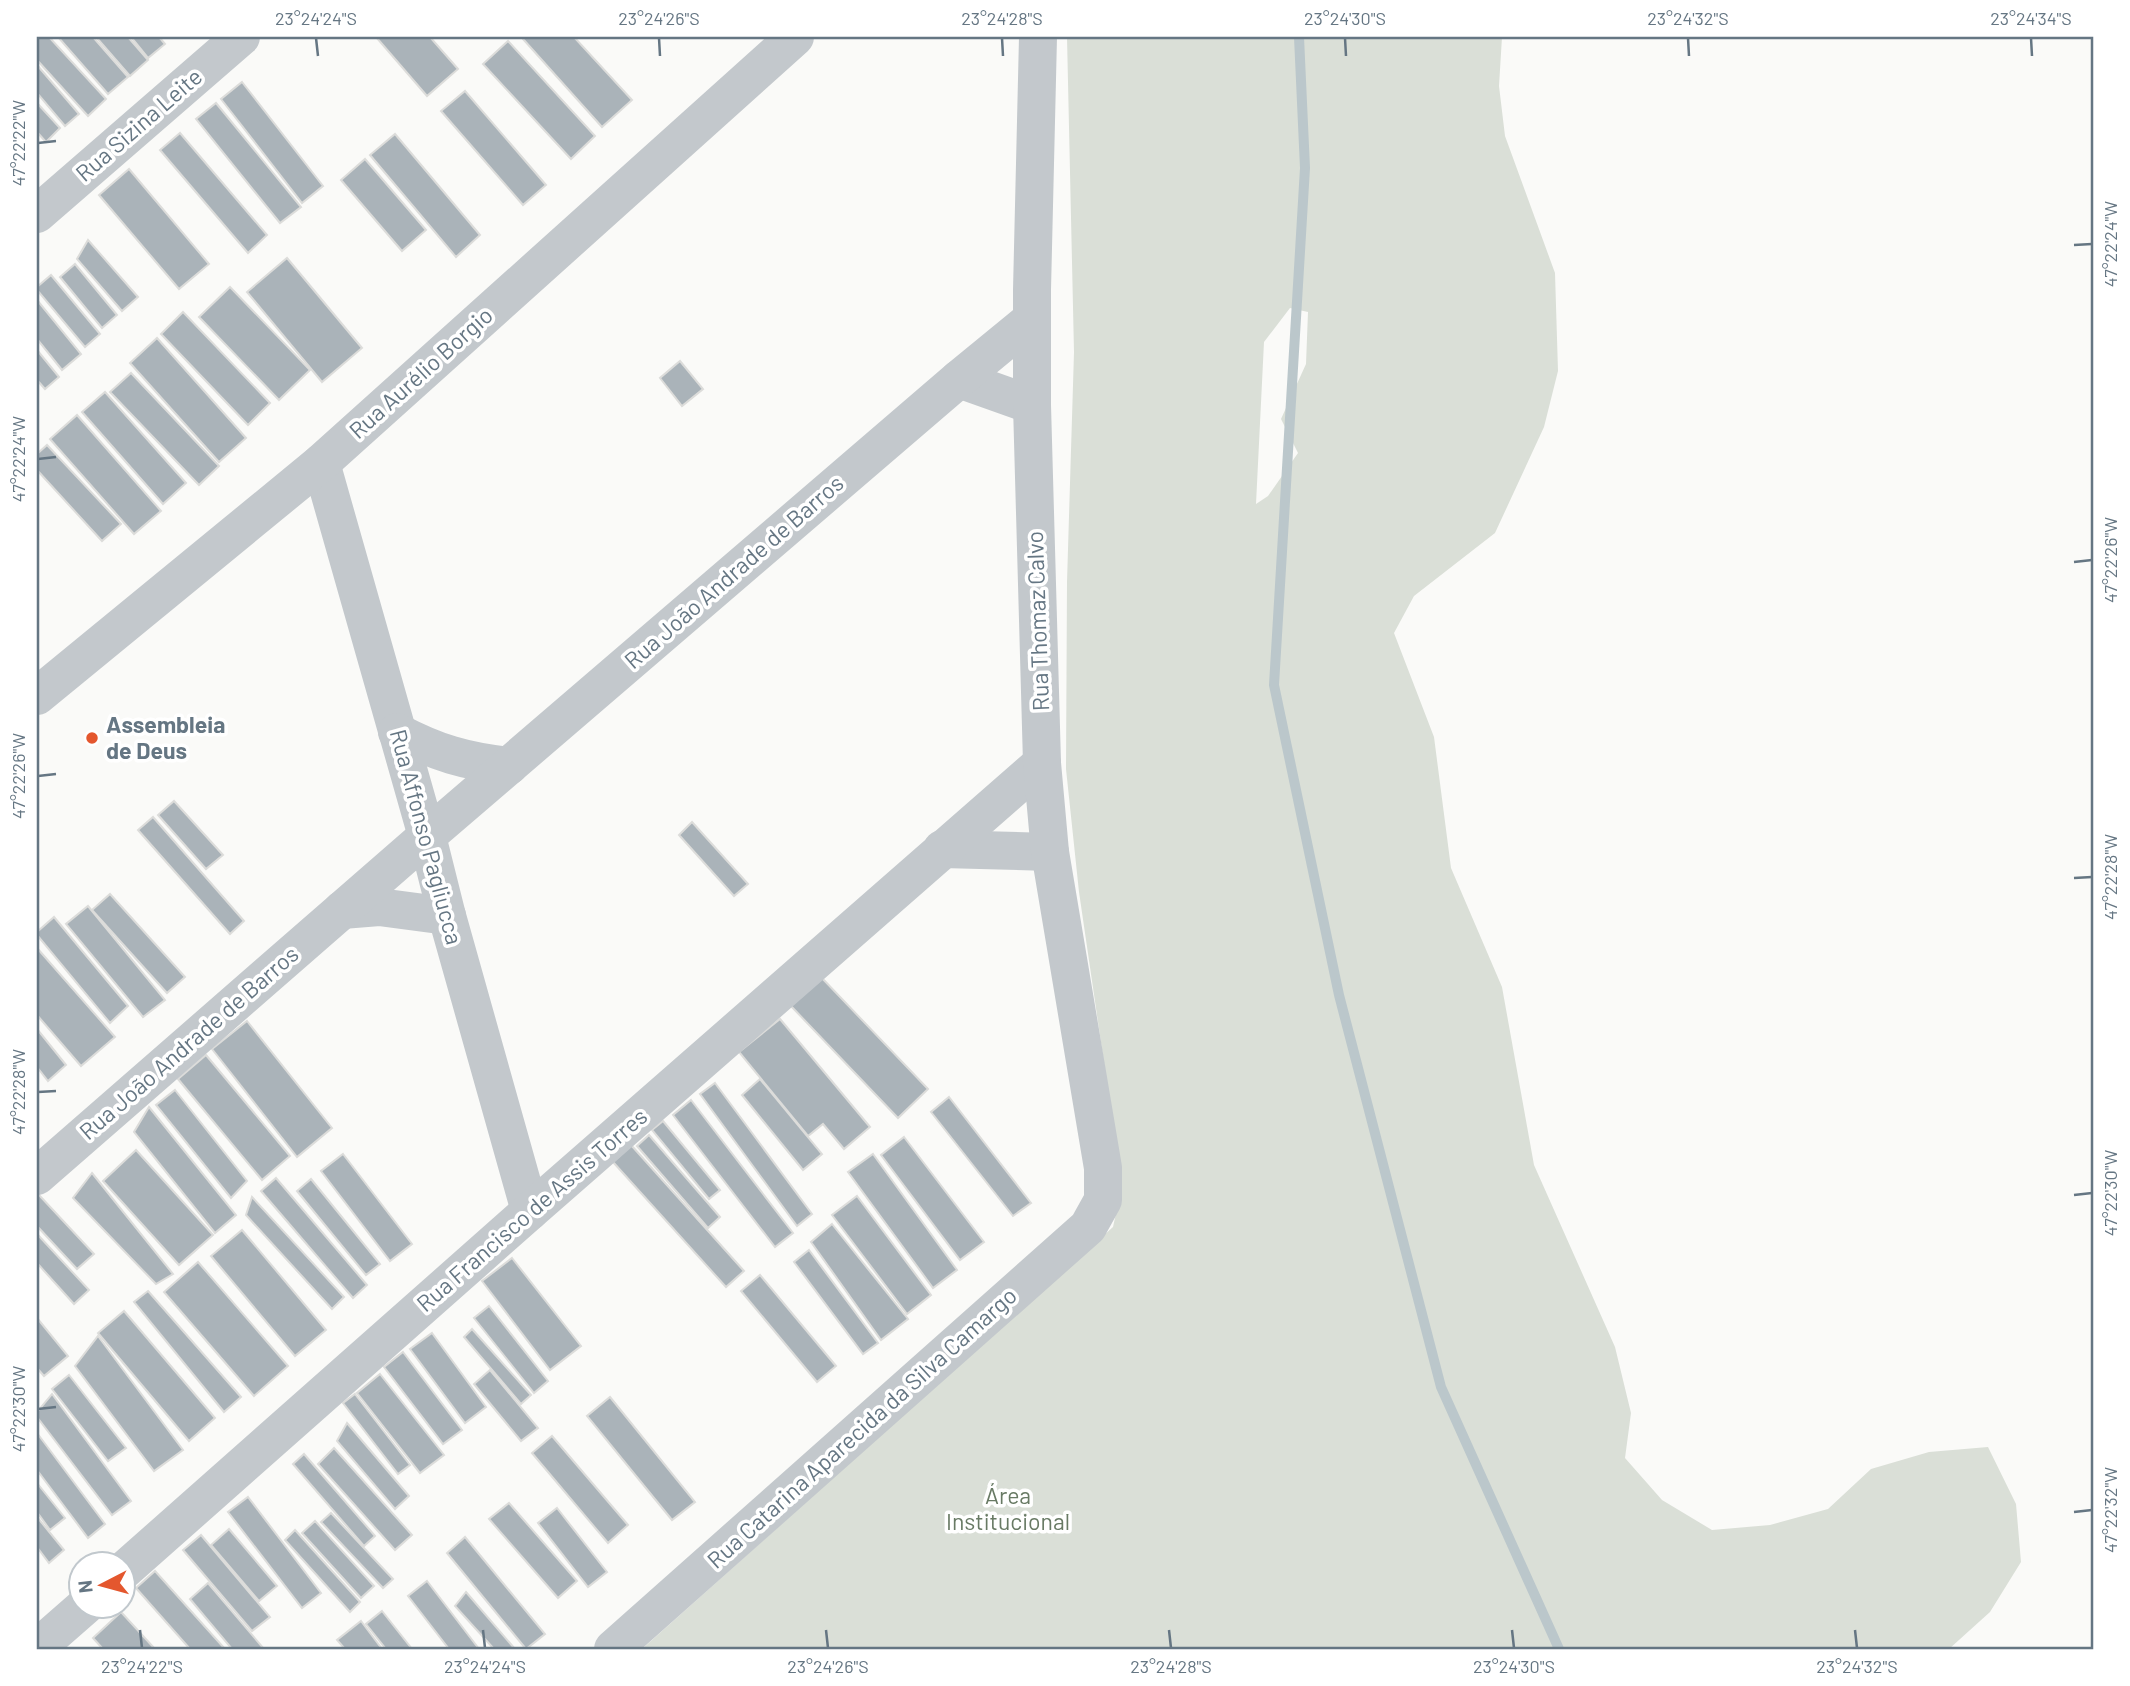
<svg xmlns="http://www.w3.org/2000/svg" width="2130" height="1686" viewBox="0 0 2130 1686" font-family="Barlow,sans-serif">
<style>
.green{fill:#dadfd7;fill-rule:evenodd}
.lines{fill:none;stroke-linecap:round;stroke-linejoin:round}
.stream{stroke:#bbc7cb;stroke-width:10}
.building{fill:#aab3b9;stroke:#dcdcda;stroke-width:2}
.minor{stroke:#c3c8cc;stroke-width:38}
.ticks{fill:none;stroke:#657683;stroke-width:2.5}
.poi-dot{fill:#e4572e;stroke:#fff;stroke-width:2.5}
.labels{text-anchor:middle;stroke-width:7;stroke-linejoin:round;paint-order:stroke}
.street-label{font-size:23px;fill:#657683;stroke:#fff}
.poi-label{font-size:23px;font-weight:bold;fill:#657683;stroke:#fff;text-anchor:start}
.park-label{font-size:23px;fill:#687a64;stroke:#fff}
.neatline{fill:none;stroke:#657683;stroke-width:2.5}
.ticks-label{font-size:18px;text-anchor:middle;fill:#657683}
</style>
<rect width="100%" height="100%" fill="#fafaf8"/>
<path class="green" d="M1067,37H1502L1499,86L1505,136L1555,273L1558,371L1544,427L1495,533L1414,596L1394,633L1434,737L1451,868L1502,987L1534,1165L1615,1347L1631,1413L1625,1458L1662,1500L1712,1530L1770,1525L1828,1509L1871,1469L1929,1452L1988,1447L2016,1504L2021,1562L1990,1612L1949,1649H642L1113,1227L1122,1186L1079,892L1066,769L1067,582L1074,352ZM1290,308L1308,312L1306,364L1281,419L1298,453L1268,496L1256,504L1264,342Z"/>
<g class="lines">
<polyline class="stream" points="1299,37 1305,168 1274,685 1339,995 1441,1387 1559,1649"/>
</g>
<g class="building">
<polygon points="37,37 49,37 106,99 88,116 37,60"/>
<polygon points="58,37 93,37 128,77 108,94"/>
<polygon points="96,37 128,37 148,60 130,76"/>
<polygon points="131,37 159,37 165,44 148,58"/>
<polygon points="376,37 430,37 458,69 427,96"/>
<polygon points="525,37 574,37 632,100 602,127 523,39"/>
<polygon points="508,41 595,136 571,159 483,64"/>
<polygon points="37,65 79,114 65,126 37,93"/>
<polygon points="242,82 323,186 302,203 221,99"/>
<polygon points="465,91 546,185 523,205 441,111"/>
<polygon points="37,103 60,128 46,142 37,132"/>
<polygon points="216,103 301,207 280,223 196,119"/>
<polygon points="180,133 267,235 248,253 160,150"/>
<polygon points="395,134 480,235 456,257 370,155"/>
<polygon points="365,159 426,230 402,251 341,180"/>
<polygon points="129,169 209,264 179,289 99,195"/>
<polygon points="88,240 138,297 122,311 77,259"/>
<polygon points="287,258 362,348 322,382 247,292"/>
<polygon points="75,264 117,315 102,328 60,277"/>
<polygon points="51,275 100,334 85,347 37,290 37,287"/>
<polygon points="230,287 310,370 279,400 199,317"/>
<polygon points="37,300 81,354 62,370 37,339"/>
<polygon points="183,312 270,403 248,425 161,334"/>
<polygon points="157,338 246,438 219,462 130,363"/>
<polygon points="37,350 59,377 45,389 37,380"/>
<polygon points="680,361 703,389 682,406 660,378"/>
<polygon points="131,373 219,466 199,485 110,392"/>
<polygon points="105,392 186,483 163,504 82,412"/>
<polygon points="77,415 161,511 134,534 50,439"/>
<polygon points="47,445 121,524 102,541 37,470 37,454"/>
<polygon points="174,801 223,855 206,869 158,815"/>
<polygon points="153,817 244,921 230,934 138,830"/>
<polygon points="692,822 748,884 734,896 679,835"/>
<polygon points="110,894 185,977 167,993 92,910"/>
<polygon points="88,906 165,1000 143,1017 66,924"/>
<polygon points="54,917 128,1006 110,1023 37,935 37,932"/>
<polygon points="37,948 115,1037 81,1066 37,1015"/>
<polygon points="820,976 928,1089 898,1118 790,1005"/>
<polygon points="780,1019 870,1127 844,1149 823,1124 808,1136 739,1052"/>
<polygon points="247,1021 332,1128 297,1157 212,1049"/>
<polygon points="37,1029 66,1065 48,1081 37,1067"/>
<polygon points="206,1055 290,1156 262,1180 178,1079"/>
<polygon points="760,1079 822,1154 803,1170 742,1095"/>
<polygon points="715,1083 812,1214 797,1226 700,1094"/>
<polygon points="175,1090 247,1181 231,1198 156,1105"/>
<polygon points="949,1097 1031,1203 1013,1216 931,1112"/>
<polygon points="691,1100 793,1233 775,1247 673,1115"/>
<polygon points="149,1107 236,1215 215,1233 134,1132"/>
<polygon points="663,1121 720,1190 709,1199 652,1130"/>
<polygon points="649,1135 720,1217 708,1228 637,1146"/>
<polygon points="904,1137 984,1242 960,1260 881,1155"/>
<polygon points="631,1145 744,1271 726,1287 613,1162"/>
<polygon points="136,1150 213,1235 179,1265 103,1181"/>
<polygon points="343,1154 412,1244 390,1261 321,1171"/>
<polygon points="873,1154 957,1270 933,1288 848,1172"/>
<polygon points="92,1173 173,1274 156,1284 73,1198"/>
<polygon points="276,1178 367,1285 353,1298 261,1191"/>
<polygon points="311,1179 380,1264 366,1275 297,1191"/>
<polygon points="39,1195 94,1254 77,1269 37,1226 37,1197"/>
<polygon points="857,1196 931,1295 907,1314 832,1215"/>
<polygon points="252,1197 344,1297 332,1309 246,1215"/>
<polygon points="832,1224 908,1319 881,1340 811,1242"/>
<polygon points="242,1230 326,1330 295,1356 211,1256"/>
<polygon points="38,1235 89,1290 74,1304 37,1263"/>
<polygon points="809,1250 878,1343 863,1354 794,1262"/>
<polygon points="512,1258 581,1346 550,1370 482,1281"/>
<polygon points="198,1262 288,1366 254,1396 164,1292"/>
<polygon points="760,1275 836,1366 817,1382 741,1291"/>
<polygon points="148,1291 241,1397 224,1412 134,1302"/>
<polygon points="489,1306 548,1381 534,1393 474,1318"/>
<polygon points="124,1311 215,1418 189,1441 98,1333"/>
<polygon points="37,1318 68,1356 44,1376 37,1368"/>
<polygon points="472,1329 531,1395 521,1404 464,1337"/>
<polygon points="432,1333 486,1407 465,1423 410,1349"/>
<polygon points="98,1336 183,1450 154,1471 75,1366"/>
<polygon points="403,1352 462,1430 443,1444 384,1367"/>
<polygon points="490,1370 538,1428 521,1441 474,1384"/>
<polygon points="380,1374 444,1455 420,1473 357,1393"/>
<polygon points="69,1375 126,1448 108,1461 52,1389"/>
<polygon points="52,1394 131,1501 112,1515 37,1417 37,1412"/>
<polygon points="355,1394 410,1465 398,1474 343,1403"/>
<polygon points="610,1397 695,1502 672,1520 587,1416"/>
<polygon points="347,1423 409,1496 395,1509 337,1441"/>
<polygon points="37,1433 105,1524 88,1538 37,1470"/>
<polygon points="552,1436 628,1525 608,1543 532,1453"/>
<polygon points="334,1448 412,1535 395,1550 318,1464"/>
<polygon points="304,1454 375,1536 364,1546 293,1464"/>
<polygon points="37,1483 65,1518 50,1530 37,1512"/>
<polygon points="248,1497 321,1593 302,1608 228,1512"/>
<polygon points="509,1503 577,1581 558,1598 489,1519"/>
<polygon points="557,1508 607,1572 588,1587 538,1523"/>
<polygon points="331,1513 393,1579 383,1588 321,1522"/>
<polygon points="37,1517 64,1550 49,1563 37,1547"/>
<polygon points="315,1521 374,1586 361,1598 302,1533"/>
<polygon points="229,1529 277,1586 259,1601 211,1545"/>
<polygon points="295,1530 360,1602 350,1612 285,1540"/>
<polygon points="201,1535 270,1617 252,1631 183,1550"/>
<polygon points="465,1537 545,1634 526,1649 447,1553"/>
<polygon points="155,1571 225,1649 190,1649 136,1588"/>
<polygon points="427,1581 479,1649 449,1649 408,1596"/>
<polygon points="208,1583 264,1649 232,1649 190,1599"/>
<polygon points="466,1592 515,1649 494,1649 455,1606"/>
<polygon points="382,1611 412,1649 386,1649 366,1624"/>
<polygon points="121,1612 155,1649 103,1649 93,1638"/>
<polygon points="361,1621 382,1649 345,1649 337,1640"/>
</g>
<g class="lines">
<g class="minor">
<polyline points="37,214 241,37"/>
<polyline points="959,379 1032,405"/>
<polyline points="321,463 427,836 447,916 530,1211"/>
<polyline points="37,696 321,463 795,37"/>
<path d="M397,732C437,753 465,761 509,766"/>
<polyline points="942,849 1050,852"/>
<polyline points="342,910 379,907 447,916"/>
<polyline points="37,1176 427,836 959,379 1032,319"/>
<polyline points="122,1572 530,1211 1042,763"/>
<polyline points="37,1648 85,1606"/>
<polyline points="613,1649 1088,1227 1103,1200 1103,1168 1050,852 1042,763 1032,405 1032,290 1038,37"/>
</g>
</g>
<path class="ticks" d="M316,38L318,56M659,38L660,56M1002,38L1003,56M1345,38L1346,56M1688,38L1689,56M2031,38L2032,56M38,143L56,141M2074,245L2092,244M38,459L56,457M2074,562L2092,560M38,776L56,774M2074,878L2092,877M38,1092L56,1091M2074,1195L2092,1193M38,1409L56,1407M2074,1512L2092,1510M140,1630L142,1648M483,1630L485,1648M826,1630L828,1648M1169,1630L1171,1648M1512,1630L1514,1648M1855,1630L1857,1648"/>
<circle class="poi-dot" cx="92" cy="738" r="7"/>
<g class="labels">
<g class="street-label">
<text transform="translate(139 125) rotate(-41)" y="8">Rua Sizina Leite</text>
<text transform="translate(421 373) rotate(-42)" y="8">Rua Aurélio Borgio</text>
<text transform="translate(734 572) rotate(-41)" y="8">Rua João Andrade de Barros</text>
<text transform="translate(1038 621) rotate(-92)" y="8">Rua Thomaz Calvo</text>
<text transform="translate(426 837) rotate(75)" y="8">Rua Affonso Pagliucca</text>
<text transform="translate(189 1043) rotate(-41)" y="8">Rua João Andrade de Barros</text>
<text transform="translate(532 1210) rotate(-41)" y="8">Rua Francisco de Assis Torres</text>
<text transform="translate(862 1428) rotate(-42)" y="8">Rua Catarina Aparecida da Silva Camargo</text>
</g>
<g class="poi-label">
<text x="106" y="733">Assembleia<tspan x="106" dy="26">de Deus</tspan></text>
</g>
<g class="park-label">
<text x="1008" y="1504">Área<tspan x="1008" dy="26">Institucional</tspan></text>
</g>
</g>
<rect width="2130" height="1686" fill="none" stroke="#ffffff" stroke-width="77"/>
<g transform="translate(102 1585) rotate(264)"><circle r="33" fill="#ffffff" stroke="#c1c8cd" stroke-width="2"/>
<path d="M0-5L12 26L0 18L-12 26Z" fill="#e4572e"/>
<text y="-10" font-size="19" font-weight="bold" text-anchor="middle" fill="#657683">N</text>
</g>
<rect x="38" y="38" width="2054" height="1610" class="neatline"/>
<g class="ticks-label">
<text x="316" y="25">23°24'24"S</text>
<text x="659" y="25">23°24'26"S</text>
<text x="1002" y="25">23°24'28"S</text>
<text x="1345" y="25">23°24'30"S</text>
<text x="1688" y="25">23°24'32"S</text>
<text x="2031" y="25">23°24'34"S</text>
<text transform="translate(19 143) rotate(-90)" y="6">47°22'22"W</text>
<text transform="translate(2111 244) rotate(-90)" y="6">47°22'24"W</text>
<text transform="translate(19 459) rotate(-90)" y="6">47°22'24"W</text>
<text transform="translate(2111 560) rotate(-90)" y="6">47°22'26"W</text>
<text transform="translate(19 776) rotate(-90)" y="6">47°22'26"W</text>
<text transform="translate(2111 877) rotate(-90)" y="6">47°22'28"W</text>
<text transform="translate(19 1092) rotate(-90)" y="6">47°22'28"W</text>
<text transform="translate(2111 1193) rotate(-90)" y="6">47°22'30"W</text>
<text transform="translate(19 1409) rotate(-90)" y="6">47°22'30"W</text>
<text transform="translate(2111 1510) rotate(-90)" y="6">47°22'32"W</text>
<text x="142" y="1673">23°24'22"S</text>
<text x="485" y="1673">23°24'24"S</text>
<text x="828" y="1673">23°24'26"S</text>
<text x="1171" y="1673">23°24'28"S</text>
<text x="1514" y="1673">23°24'30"S</text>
<text x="1857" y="1673">23°24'32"S</text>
</g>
</svg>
